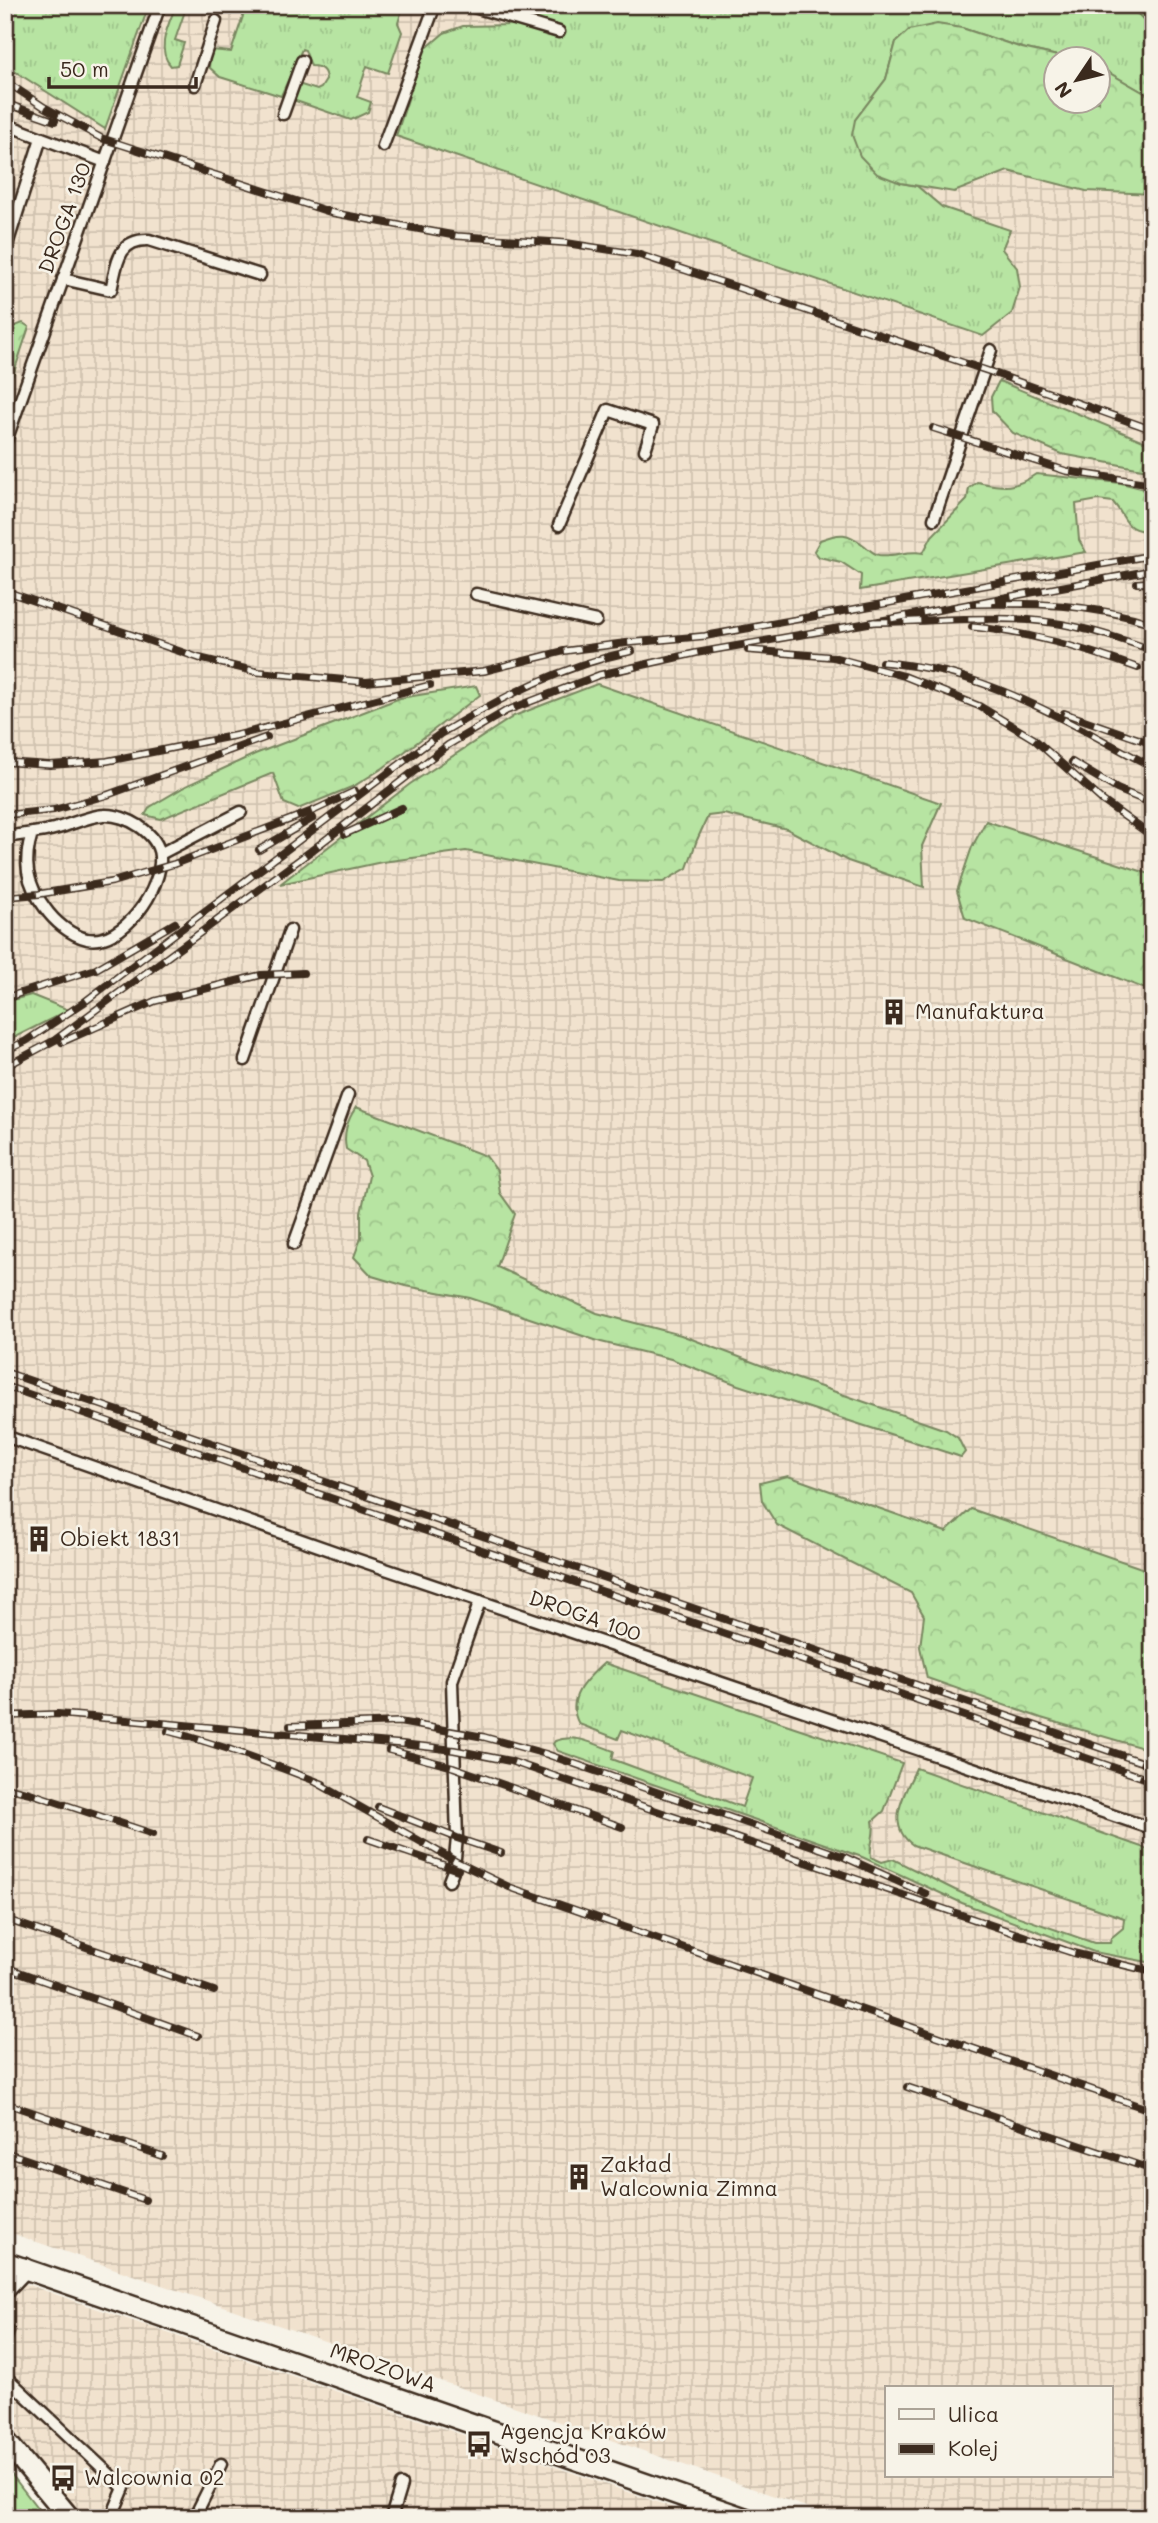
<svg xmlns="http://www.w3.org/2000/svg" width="1158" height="2523" viewBox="0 0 1158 2523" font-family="Mali,sans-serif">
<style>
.industrial{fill:url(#industrial-grid);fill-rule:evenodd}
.grass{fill:url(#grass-tufts);stroke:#798760;stroke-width:2}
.forest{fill:url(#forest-crowns);stroke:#798760;stroke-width:2}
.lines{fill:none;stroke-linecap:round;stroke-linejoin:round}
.service-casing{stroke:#3b2a1e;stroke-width:15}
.minor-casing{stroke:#3b2a1e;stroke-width:24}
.service{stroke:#f7f3e8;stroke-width:10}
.minor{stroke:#f7f3e8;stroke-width:19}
.rail-casing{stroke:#3b2a1e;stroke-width:8}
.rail{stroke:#f7f3e8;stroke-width:5;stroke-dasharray:16;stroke-linecap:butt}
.labels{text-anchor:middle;stroke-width:5;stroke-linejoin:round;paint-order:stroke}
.street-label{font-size:21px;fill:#3b2a1e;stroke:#f7f3e8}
.poi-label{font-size:21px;fill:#3b2a1e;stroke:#f7f3e8;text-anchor:start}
</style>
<defs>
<pattern id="industrial-grid" width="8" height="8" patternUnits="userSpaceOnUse" patternTransform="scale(1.75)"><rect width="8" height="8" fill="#f1e2ce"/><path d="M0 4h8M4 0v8" fill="none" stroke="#d0c2b0"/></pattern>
<pattern id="grass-tufts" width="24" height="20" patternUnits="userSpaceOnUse" patternTransform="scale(1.75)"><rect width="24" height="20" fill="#b7e4a2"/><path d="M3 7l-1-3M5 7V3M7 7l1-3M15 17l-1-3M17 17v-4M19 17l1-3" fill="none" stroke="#9ec48b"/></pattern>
<pattern id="forest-crowns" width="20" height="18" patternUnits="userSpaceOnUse" patternTransform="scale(1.75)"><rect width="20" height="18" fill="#b7e4a2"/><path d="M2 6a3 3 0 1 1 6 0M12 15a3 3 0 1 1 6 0" fill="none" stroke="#9ec48b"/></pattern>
</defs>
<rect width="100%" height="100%" fill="#f7f3e8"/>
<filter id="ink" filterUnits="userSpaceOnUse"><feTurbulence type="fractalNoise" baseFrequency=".0143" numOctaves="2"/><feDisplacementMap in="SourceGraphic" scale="14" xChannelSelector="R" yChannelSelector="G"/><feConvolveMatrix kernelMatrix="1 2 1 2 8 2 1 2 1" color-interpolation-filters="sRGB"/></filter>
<g filter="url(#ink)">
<g class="industrial">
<path d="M5,5H1153V2518H838L5,2231ZM1056,60H1098V102H1056ZM887,2388H1111V2476H887Z"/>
<polygon points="23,2283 703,2518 83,2518 5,2425 5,2306"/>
</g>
<g class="grass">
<polygon points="5,5 149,5 105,129 5,65"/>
<path d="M176,5H187L175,40L184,43L177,65L171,66C155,49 169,24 176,5Z"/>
<path d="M222,5H392L402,10L398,23L402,32L388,73L367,66L357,97L371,102L368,112L351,120L293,100L298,84L317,90L321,88L326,80C326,71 321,66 311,66L305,50L302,49L281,96L220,77L209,67L211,50L231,52L244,13Z"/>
<polygon points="493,5 1120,5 1138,14 1153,29 1153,98 1099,67 1098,60 1071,59 1022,48 962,28 896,42 886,79 855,120 901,183 917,186 942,207 1010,230 1002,249 1017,268 1020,287 1012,313 983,336 396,136 424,50 444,33 463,26 513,25 520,17 513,12"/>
<polygon points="31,995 69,1010 5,1042 5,1002"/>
<path d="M604,1663L902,1763L884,1811L873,1821C876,1835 869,1844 871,1857L882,1862L893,1859L955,1890L1005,1912L1094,1943H1110L1111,1938L1123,1928L1124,1918L913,1845C884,1824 905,1794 916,1768L1153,1851V1963L1094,1952L962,1903L862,1857L558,1751L553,1744L555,1741C575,1733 594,1744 614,1751L612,1759L742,1807L752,1778L622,1730L618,1739L579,1724C565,1699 585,1680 604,1663Z"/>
</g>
<g class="forest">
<polygon points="1120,5 1153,5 1153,29 1138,14"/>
<polygon points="937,24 962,28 1022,48 1071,59 1056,60 1056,102 1098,102 1099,67 1153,98 1153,194 1086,191 1008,171 954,192 901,183 877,174 860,156 852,135 855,120 886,79 896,42 909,30"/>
<polygon points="23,323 29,327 13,375 5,383 5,335 15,326"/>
<polygon points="999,381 1153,445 1153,471 1062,454 1013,433 992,411 991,397"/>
<path d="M1036,474L1121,483L1153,491V532C1122,530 1129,521 1113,502L1098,500L1076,504L1079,540L1086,552L860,590L861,575L841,562L819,557L814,551L820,540C841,532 847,532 865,546C870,550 873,554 879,555C894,557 908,550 923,553L932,536L967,500L969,488L977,482C1003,487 1013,490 1036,474Z"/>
<polygon points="597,684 941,803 922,846 924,887 848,861 787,829 724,814 708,816 697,840 687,868 663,882 619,881 466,851 382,862 280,884 410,784 514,716"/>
<polygon points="476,686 480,695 383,768 354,786 298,809 284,803 273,773 161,819 145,815 150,807 186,786 255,754 400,698"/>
<polygon points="986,821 1153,875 1153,992 965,918 957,891 972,847"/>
<path d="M356,1107L486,1156L497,1171L500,1193L515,1214L497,1267L597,1313L681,1335L795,1378L946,1430L958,1438L965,1452L961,1457L738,1385L671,1359L601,1342L470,1298L406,1286L372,1276L354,1257L361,1238V1213L369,1176L364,1161L346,1149C343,1133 347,1121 356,1107Z"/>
<polygon points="788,1476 946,1532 971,1509 1153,1572 1153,1751 1041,1718 927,1678 920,1647 924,1616 911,1593 777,1525 762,1501 760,1483"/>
<polygon points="5,2466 45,2518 5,2518"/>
</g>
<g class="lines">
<g class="service-casing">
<g id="service">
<polyline points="467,5 559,32"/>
<polyline points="195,85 216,21"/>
<polyline points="283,114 302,61"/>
<polyline points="5,124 105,162"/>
<polyline points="383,146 435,5"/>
<polyline points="5,251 41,138"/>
<path d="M63,279L111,290C117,265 117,239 149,240L260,275"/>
<polyline points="5,444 160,5"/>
<polyline points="934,519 991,350"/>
<polyline points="559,525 608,410 653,425 645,450"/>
<polyline points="476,594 596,621"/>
<path d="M5,837C23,834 41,833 58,828C72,824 89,816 104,815C115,814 130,820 139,826C149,833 159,843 160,856C163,888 123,946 87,939C70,935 54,921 45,908C26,883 23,862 32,833"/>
<polyline points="160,854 241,812"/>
<polyline points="245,1060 290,930"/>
<polyline points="294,1244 348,1095"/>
<polyline points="5,1436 347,1556 1153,1829"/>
<polyline points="449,1881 454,1868 457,1838 452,1681 480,1601"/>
<polyline points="5,2341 8,2331"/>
<polyline points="5,2376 124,2488 112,2516 114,2518"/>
<polyline points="194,2518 221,2464"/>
<polyline points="391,2518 401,2485"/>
</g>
</g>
<g class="minor-casing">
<g id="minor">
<polyline points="5,2262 745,2518"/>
<polyline points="5,2288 24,2268"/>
<polyline points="5,2440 70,2518"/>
</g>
</g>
<use href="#service" class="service"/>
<use href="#minor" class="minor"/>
<g class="rail-casing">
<g id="rail">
<polyline points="5,81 44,107 101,138 333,213 457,236 566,243 637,254 991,372 1153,430"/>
<polyline points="5,103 55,121"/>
<polyline points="933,428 1066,471 1153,484"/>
<path d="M1153,570L970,604C1034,603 1091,603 1153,624"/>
<polyline points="1153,582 1137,583 1153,584"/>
<polyline points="5,591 199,658 258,672 366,682 484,671 564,651 626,643 705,636 1153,555"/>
<path d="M970,604L874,622C926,622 978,616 1029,620C1071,623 1110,635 1149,649"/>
<path d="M972,627C1029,632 1085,649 1138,668"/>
<polyline points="748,650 833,657 904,676 979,706 1034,739 1103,801 1153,837"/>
<path d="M882,662C912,665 944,670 972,680C1035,700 1094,737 1153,767"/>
<polyline points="1064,713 1153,744"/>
<polyline points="5,762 50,765 107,761 238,735 430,685"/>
<polyline points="1072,762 1117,789 1153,804"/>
<polyline points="5,815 54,810 107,795 267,737"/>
<polyline points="345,834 402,808"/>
<polyline points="259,850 313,818"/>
<polyline points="5,897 39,894 112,882 174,864 315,810 355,791"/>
<polyline points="5,998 96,969 175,923"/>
<polyline points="62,1042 155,1001 261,975 303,973"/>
<path d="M5,1051L26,1041L83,1003L440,734C501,697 562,666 632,651"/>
<polyline points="5,1067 55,1040 311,851 448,745 506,711 599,675 696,653 874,622"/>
<polyline points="5,1372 1153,1766"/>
<polyline points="5,1386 1153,1781"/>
<polyline points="5,1716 58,1714 402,1744 454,1750 510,1761 1073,1953 1153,1972"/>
<polyline points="290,1726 399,1722 484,1737 546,1754 842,1856 926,1894"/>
<path d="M168,1731C222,1745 272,1764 323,1784"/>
<polyline points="389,1750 453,1767 622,1827"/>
<polyline points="314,1781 455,1861 509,1887 1153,2111"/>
<polyline points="5,1787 30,1793 153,1834"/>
<polyline points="378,1807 457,1838 501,1853"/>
<polyline points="368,1839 458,1870"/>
<polyline points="5,1919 214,1991"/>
<polyline points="5,1967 198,2036"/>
<polyline points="907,2087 1153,2170"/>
<polyline points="5,2103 162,2156"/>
<polyline points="5,2152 145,2200"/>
</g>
</g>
<use href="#rail" class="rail"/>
</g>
</g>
<defs>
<g id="building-bare" transform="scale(2.1)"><path d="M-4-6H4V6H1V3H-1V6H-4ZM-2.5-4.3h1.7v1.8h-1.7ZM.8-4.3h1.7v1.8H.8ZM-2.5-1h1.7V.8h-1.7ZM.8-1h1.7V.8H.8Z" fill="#3b2a1e" stroke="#f7f3e8" stroke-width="2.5" paint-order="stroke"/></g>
<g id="bus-bare" transform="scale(2.1)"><path d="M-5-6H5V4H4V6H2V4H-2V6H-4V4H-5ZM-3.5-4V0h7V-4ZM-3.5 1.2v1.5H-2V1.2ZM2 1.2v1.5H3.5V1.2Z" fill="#3b2a1e" stroke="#f7f3e8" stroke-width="2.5" paint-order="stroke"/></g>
</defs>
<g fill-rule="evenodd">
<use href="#building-bare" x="894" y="1012"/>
<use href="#building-bare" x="39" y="1539"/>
<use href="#building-bare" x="579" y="2177"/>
<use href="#bus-bare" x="479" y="2444"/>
<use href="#bus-bare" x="63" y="2478"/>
</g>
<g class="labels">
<g class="street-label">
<text transform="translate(65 218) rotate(-70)" y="7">DROGA 130</text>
<text transform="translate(585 1616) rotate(19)" y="7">DROGA 100</text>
<text transform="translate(383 2368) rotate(19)" y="7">MROZOWA</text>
</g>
<g class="poi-label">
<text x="915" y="1019">Manufaktura</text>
<text x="60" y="1546">Obiekt 1831</text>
<text x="600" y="2172">Zakład<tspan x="600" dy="24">Walcownia Zimna</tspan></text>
<text x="500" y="2439">Agencja Kraków<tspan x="500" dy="24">Wschód 03</tspan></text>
<text x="84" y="2485">Walcownia 02</text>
</g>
</g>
<rect width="1158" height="2523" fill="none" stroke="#f7f3e8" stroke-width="28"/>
<rect x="14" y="14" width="1130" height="2495" fill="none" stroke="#3b2a1e" stroke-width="2.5" filter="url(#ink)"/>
<rect x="885" y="2386" width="228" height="91" fill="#f7f3e8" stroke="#aca397" stroke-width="2"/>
<rect x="899" y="2409" width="35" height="10" fill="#f7f3e8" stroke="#aca397" stroke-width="2"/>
<text x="948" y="2422" font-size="21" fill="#3b2a1e">Ulica</text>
<rect x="899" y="2444" width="35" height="10" fill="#3b2a1e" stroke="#aca397" stroke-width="2"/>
<text x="948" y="2456" font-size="21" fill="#3b2a1e">Kolej</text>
<g transform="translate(1077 80) rotate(235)"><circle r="33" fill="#f7f3e8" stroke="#aca397" stroke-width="2"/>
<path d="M0-5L12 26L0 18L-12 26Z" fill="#3b2a1e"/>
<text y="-10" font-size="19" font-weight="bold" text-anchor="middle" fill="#3b2a1e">N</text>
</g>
<path d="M49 77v10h147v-10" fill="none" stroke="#3b2a1e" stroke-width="3.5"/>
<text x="60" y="77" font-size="21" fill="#3b2a1e" stroke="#f7f3e8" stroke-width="5" paint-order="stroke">50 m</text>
</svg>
